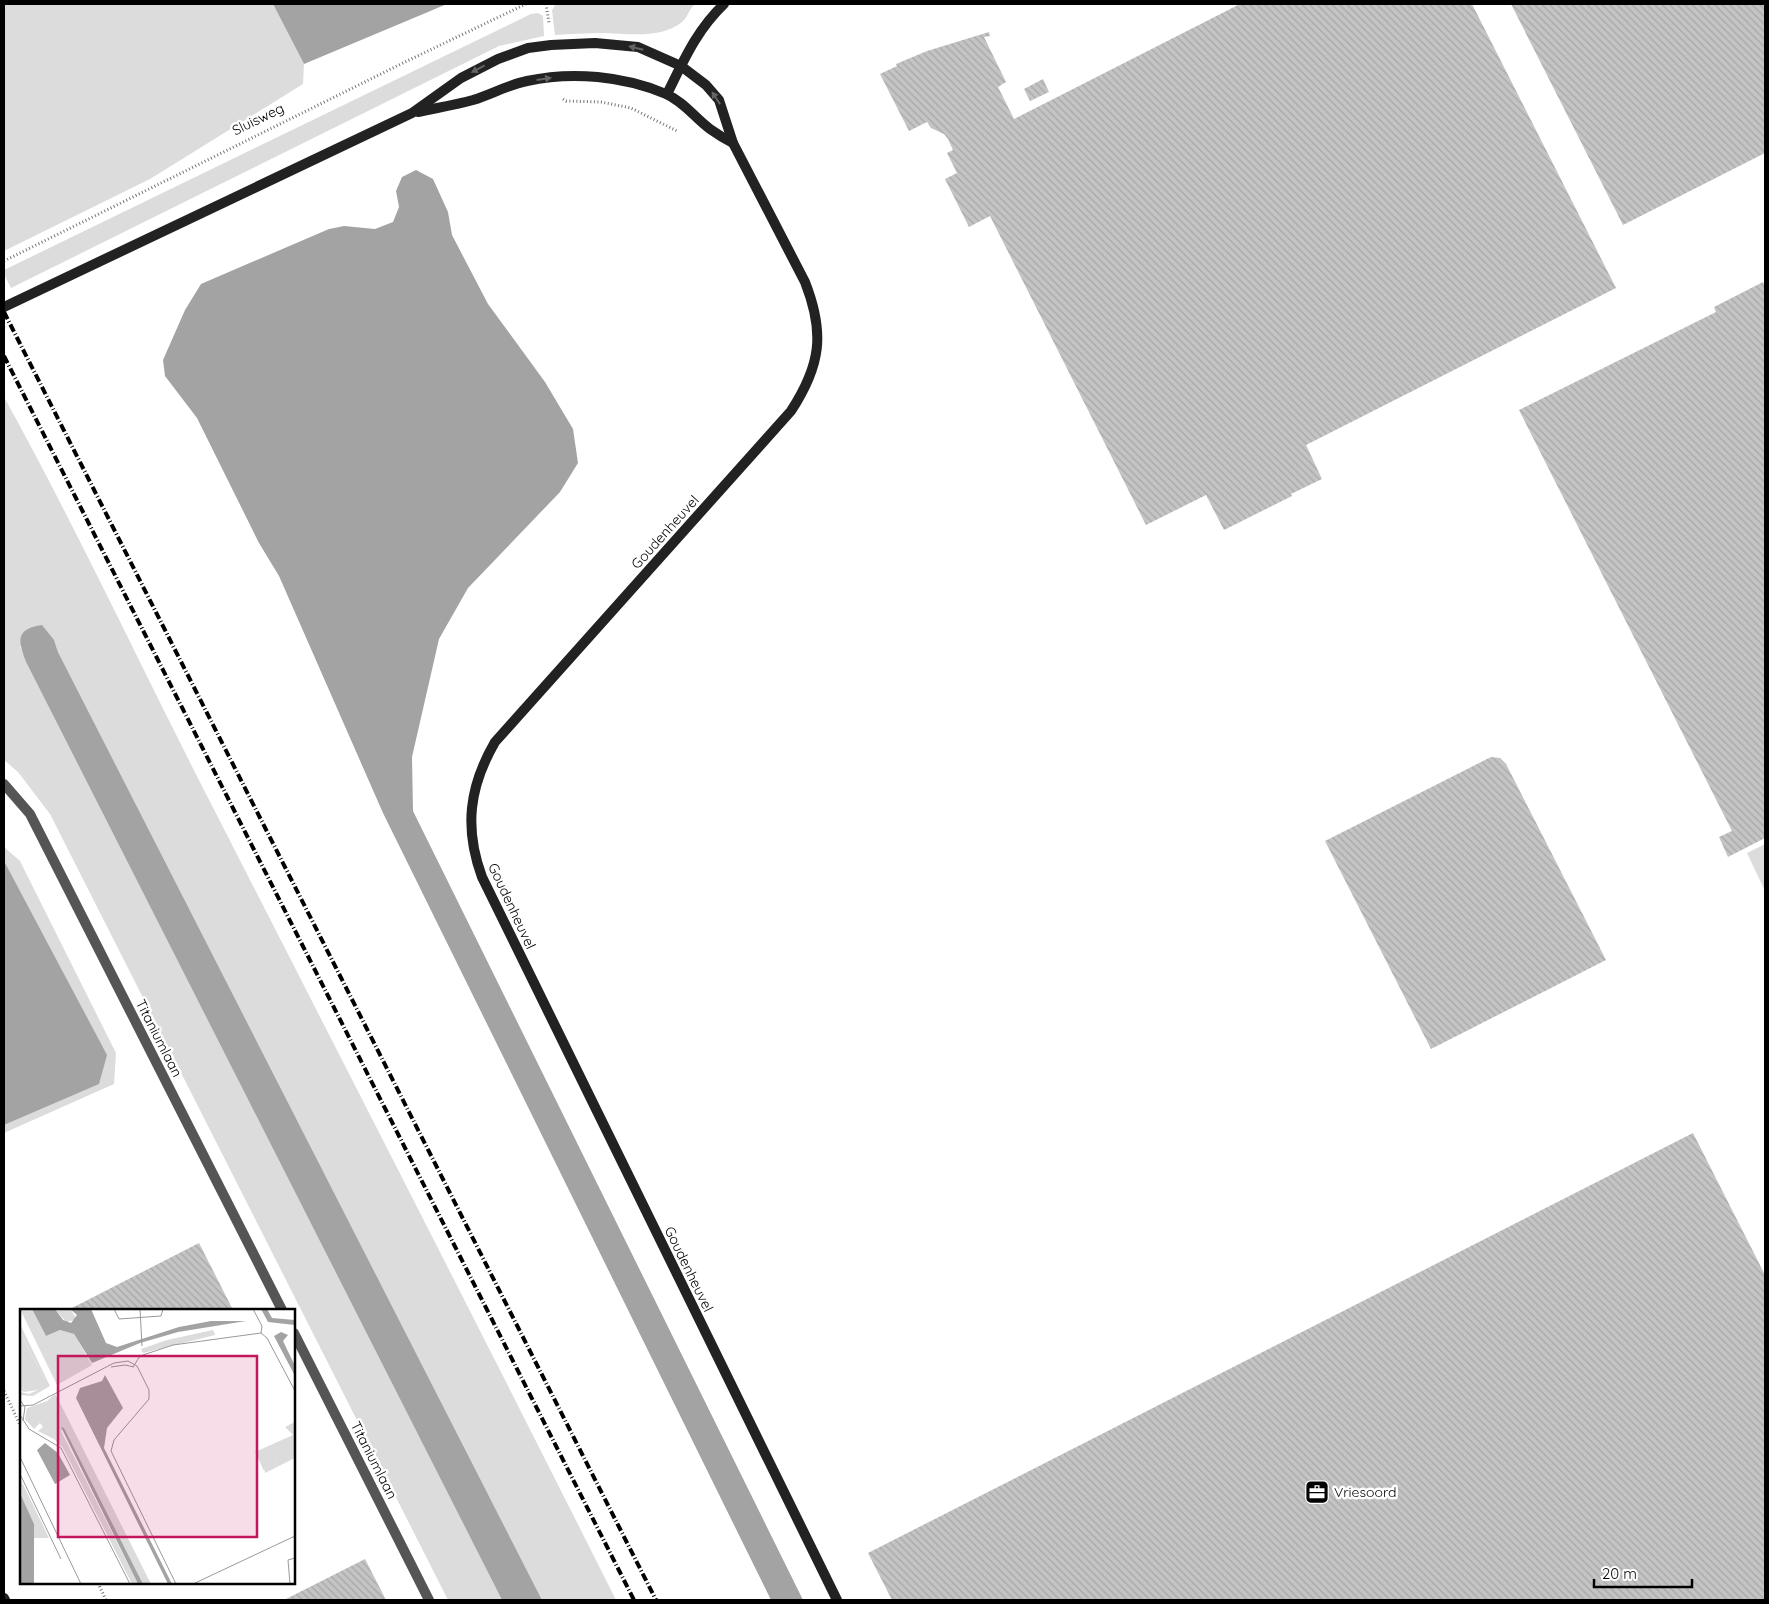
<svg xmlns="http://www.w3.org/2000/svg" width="1769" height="1604" viewBox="0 0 1769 1604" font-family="Quicksand,sans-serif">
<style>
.grass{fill:#dcdcdc}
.water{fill:#a3a3a3}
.building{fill:url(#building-back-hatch)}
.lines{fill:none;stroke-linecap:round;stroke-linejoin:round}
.path{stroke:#777;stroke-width:3;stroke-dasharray:1 2.5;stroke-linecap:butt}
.street{stroke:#555;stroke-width:10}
.secondary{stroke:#222;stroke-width:10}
.rail{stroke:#000;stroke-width:4;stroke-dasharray:8 2.5 1 2.5;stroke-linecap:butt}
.oneway{fill:#646464}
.labels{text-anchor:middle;stroke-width:5;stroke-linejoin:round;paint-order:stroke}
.street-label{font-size:14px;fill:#000;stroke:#fff}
.poi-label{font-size:14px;fill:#000;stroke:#fff;text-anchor:start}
.inset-road{fill:none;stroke:#999;stroke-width:1}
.view{fill:#c2185b;fill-opacity:0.15;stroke:#c2185b;stroke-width:2.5}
.inset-edge{fill:none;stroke:#000;stroke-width:2.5}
</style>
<defs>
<pattern id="building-back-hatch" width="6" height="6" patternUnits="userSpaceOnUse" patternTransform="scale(1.25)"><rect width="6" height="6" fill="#c4c4c4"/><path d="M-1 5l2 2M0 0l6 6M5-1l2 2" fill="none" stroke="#a7a7a7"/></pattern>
</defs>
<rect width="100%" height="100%" fill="#fff"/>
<g class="grass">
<polygon points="4,4 273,4 304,64 303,84 150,179 4,251"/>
<path d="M556,4H695C689,9 688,17 682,22C659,40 628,33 602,33C586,33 570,34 555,35L552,10Z"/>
<polygon points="538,13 543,16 544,36 499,46 11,288 4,274 4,270 531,14"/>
<path d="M4,397C75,525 137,659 204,790C342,1060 480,1329 616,1600H542L58,652L54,640L20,646L26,662L502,1600H448L50,814L18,772L4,760Z"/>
<polygon points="1765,844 1765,891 1747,853"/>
<polygon points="4,847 20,861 116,1053 114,1084 4,1133 4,1125 98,1084 4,861"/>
</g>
<g class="water">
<polygon points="273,4 447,4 304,64"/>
<polygon points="416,170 433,179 448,212 452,235 488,304 545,382 573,429 578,463 560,492 468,588 439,639 412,757 413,811 803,1600 771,1600 383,813 279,576 259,543 197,418 165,376 163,360 185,310 201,284 329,229 344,226 375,229 393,222 399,207 396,191 402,177"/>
<path d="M42,625L54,640L58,652L542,1600H502L26,662C18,641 15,629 42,625Z"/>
<polygon points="4,861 107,1055 99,1084 4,1125"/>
</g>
<g class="building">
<polygon points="1240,4 1472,4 1616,288 1306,445 1322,479 1291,494 1292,496 1224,530 1206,495 1146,525 990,216 969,227 945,179 957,173 947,153 953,150 948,139 944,134 931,128 927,122 909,131 880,74 897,66 896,64 927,51 989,32 990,36 984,37 1006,82 998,87 1014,119"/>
<polygon points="1511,4 1765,4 1765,153 1623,225"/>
<polygon points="1043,79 1049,92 1030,101 1024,89"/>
<polygon points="1763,282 1765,287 1765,838 1728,857 1719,837 1732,831 1519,410 1716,312 1714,307"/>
<polygon points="1491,757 1500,758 1506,764 1606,960 1431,1049 1325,841"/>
<polygon points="1693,1133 1765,1275 1765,1600 892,1600 868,1553"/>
<polygon points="199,1243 233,1310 68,1310"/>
<polygon points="365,1559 386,1600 284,1600"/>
</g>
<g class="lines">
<g class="path">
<polyline points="546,4 549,23"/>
<polyline points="563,99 566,101 601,102 631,108 677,131"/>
<polyline points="4,261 407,61 526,4"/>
<polyline points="4,1391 21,1427"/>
<polyline points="98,1583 106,1600"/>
</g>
<g class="street">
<polyline points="4,784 30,814 282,1310"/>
<polyline points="294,1333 429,1600"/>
</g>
<g class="secondary">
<path d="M667,94C684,60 696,31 724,4"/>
<path d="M418,112C436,108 455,105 473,100C492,94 508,85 527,81C572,71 624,76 666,94C684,102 695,118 710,129C717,134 725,139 733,143"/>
<path d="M4,307L412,113L461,78L498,59L528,48L551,45L595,43L638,47L681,66L706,85L719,100L733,143L805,282C825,333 821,365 791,411L495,742C469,787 464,828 482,877L837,1600"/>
<polyline points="4,1598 5,1600"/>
</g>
<g class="rail">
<polyline points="4,312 656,1600"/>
<polyline points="4,356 634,1600"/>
</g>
</g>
<defs><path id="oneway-solid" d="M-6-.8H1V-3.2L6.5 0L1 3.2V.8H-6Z" transform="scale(1.25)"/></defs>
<g class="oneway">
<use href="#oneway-solid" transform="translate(636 48) rotate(-166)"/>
<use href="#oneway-solid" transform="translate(478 69) rotate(152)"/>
<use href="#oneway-solid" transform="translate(544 79) rotate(-8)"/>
<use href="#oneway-solid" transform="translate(716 98) rotate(-123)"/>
</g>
<defs>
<g id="office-square" transform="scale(1.25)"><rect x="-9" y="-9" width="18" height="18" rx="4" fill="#000" stroke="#fff"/><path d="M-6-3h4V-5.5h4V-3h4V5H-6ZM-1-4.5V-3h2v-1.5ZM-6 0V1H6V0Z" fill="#fff"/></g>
</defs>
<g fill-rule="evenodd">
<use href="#office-square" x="1317" y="1492"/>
</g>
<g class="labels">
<g class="street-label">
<text transform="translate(258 119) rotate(-26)" y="5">Sluisweg</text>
<text transform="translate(665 532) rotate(-48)" y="5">Goudenheuvel</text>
<text transform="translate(512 906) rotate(65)" y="5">Goudenheuvel</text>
<text transform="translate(159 1038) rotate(63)" y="5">Titaniumlaan</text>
<text transform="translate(689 1269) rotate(64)" y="5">Goudenheuvel</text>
<text transform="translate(374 1460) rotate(63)" y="5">Titaniumlaan</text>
</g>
<g class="poi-label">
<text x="1334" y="1497">Vriesoord</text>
</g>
</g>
<g transform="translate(20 1309)">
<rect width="275" height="275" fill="#fff"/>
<path d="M0,0H12L26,27L40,21L54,25L72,56L37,76ZM35,0H50L57,10L46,13ZM0,15L30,77L13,87L0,86V83L9,85L18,81L4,83L0,81V76L5,81L25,70L0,24ZM193,21L195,26L123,44L121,40L147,31ZM35,85L43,100L131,275H123L44,119L41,122L118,275H112L43,139L34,130L18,122L23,118L20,114L14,120L5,110L7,99L27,92ZM275,113V138L263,141L256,153L244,161L245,164L235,143L273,126L265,118ZM0,169L29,229H14V215L0,184Z" fill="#dcdcdc"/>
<path d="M0,24L25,70L21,76L5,81L0,76ZM265,134L275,138V149L245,164L244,158L256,153Z" fill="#dcdcdc"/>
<path d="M12,0H35L43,11L51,14L57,6L50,0H71L86,34L97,38L159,18L191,12H226L158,23L120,34L72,54L54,25L40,21L26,27ZM241,0H247L252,9L275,11V16L248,13ZM261,23L268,26L263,32L275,57V67L254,27ZM85,66L103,99L87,119L84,139L152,275H148L56,89L60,79L82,72ZM41,118L44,119L123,275H118ZM25,134L38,144L50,166L35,175L17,141ZM0,184L14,215V275H0Z" fill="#a3a3a3"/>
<path class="inset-road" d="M94,0L99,10L141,7L143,0M120,0L122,37M233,0L242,17L241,24M241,24L247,29L275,82M91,58L105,56L114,58M113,58L120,47L153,36L241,24M0,91L5,98L3,112M0,97L13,96L94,54L108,52L117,57L129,81V90L94,131L91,142L156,275M0,106L9,120L41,139L110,275M0,148L61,275M0,165L41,250M173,275L275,227M270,275L268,251L275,249"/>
<path class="view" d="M38,47H237V228H38Z"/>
<rect width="275" height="275" class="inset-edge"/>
</g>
<rect width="1769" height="1604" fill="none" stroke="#000000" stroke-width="10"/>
<path d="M1594 1579v8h98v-8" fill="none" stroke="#000000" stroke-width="2.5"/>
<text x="1602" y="1579" font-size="15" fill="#000000" stroke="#ffffff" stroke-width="4" paint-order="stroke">20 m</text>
</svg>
